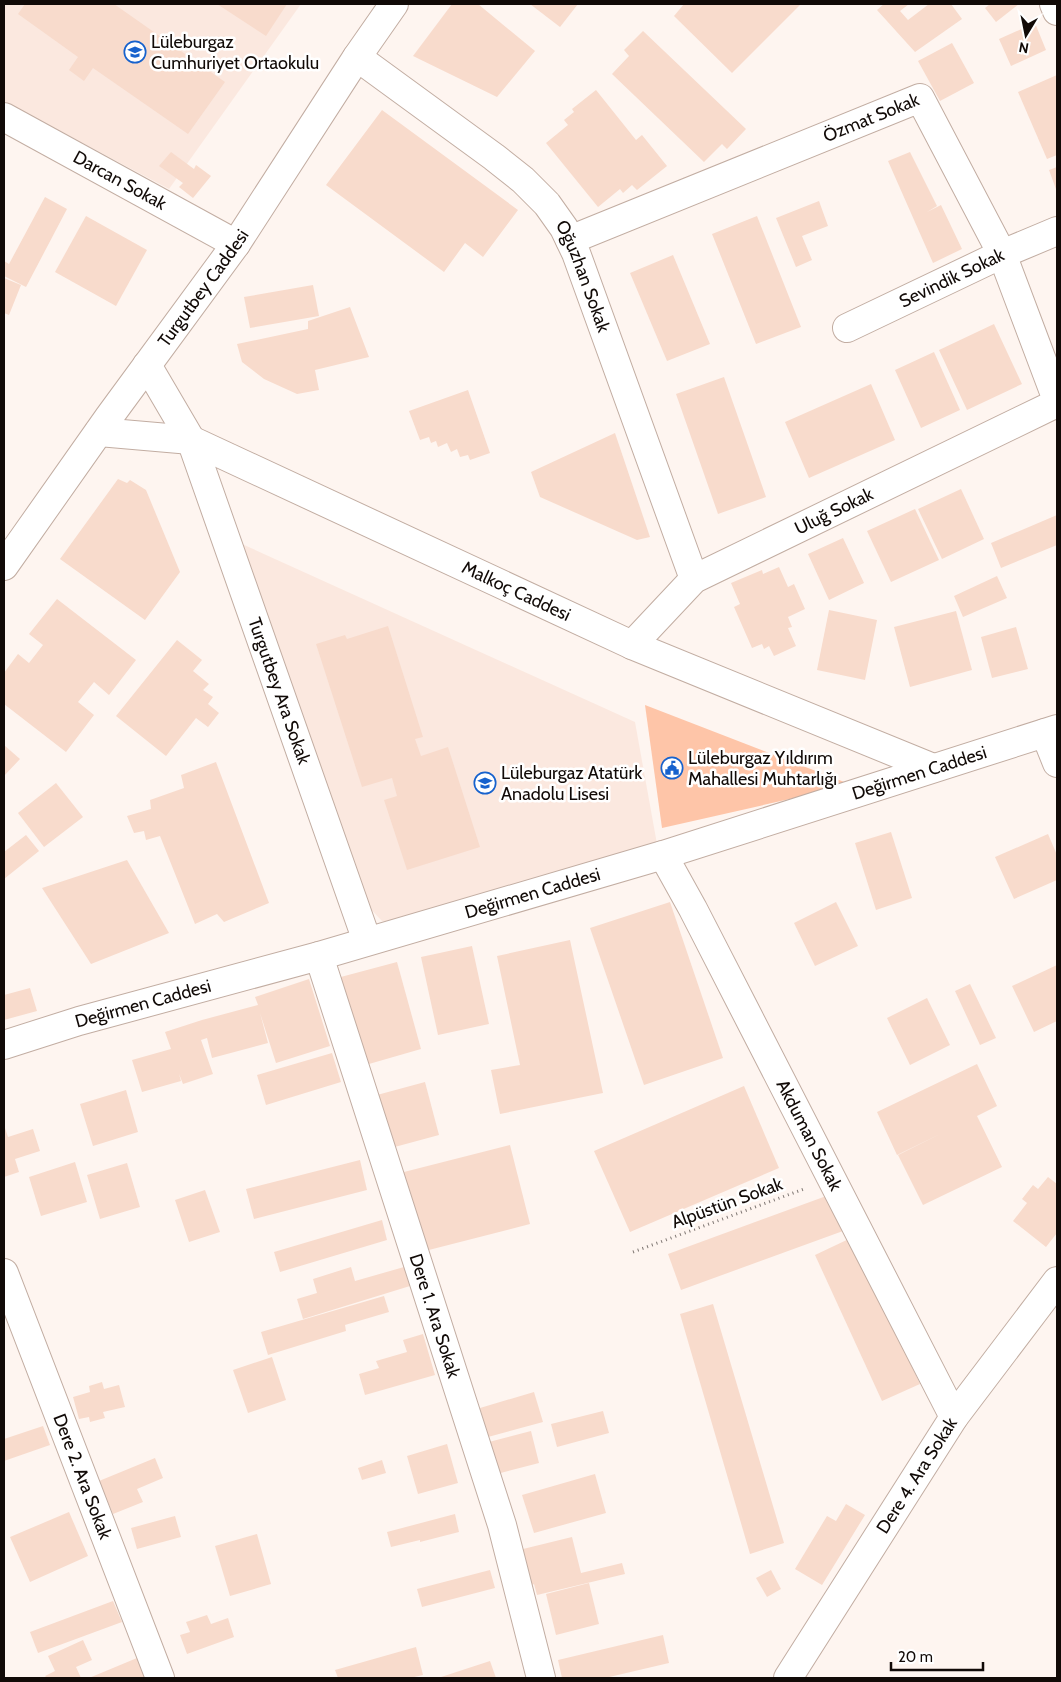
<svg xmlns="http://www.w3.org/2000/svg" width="1061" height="1682" viewBox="0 0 1061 1682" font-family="Cabin,sans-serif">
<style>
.built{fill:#fbe8df}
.green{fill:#fec5a8}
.building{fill:#f8dbcc}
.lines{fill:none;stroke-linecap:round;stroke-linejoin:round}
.minor-casing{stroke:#c2ada2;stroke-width:30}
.tertiary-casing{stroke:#c2ada2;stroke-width:30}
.primary-casing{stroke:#c2ada2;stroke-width:30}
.path{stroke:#7f7773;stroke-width:3;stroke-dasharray:1 4;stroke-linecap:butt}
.minor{stroke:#fff;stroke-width:28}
.tertiary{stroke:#fff;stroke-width:28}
.primary{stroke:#fff;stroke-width:28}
.labels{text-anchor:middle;stroke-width:5;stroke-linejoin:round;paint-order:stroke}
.poi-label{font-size:18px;fill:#110a07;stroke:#fff;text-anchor:start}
.street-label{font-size:18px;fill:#110a07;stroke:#fff}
</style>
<rect width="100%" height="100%" fill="#fef5f0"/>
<g class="built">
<polygon points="4,4 301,4 169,189 4,101"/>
<polygon points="242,544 635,722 657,844 395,924 382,921 363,901"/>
</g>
<polygon class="green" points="645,705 852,785 662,828"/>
<g class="building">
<polygon points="25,4 114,4 225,82 188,134 93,68 84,81 69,70 78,57 18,14"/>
<polygon points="217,4 287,4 266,36"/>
<polygon points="452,4 478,4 535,51 497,97 413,56"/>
<polygon points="530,4 578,4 560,27"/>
<polygon points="684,4 801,4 732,73 674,16"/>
<polygon points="884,4 909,4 900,11 908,20 929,4 951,4 962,19 915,52 877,10"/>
<polygon points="990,4 1019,4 996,22 985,8"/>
<polygon points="1035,23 1046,50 1011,66 999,39"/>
<polygon points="643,31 746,129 727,149 722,144 704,162 612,74 629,56 624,50"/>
<polygon points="952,43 974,83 940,101 918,61"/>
<polygon points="1057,75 1057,155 1047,159 1018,92"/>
<polygon points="596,90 636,140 642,135 667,166 637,190 632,185 623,193 620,189 598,207 546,143 568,125 564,120 574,112 572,109"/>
<polygon points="382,110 518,210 483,257 465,243 444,272 326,185"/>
<polygon points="171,152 194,169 196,165 211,176 193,198 179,187 183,183 159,166"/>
<polygon points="910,152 937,206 927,212 941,205 962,249 933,263 888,161"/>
<polygon points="1057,167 1057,192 1049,170"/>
<polygon points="45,197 67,209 26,287 4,276 4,261 9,264"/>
<polygon points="819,201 828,226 802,236 812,260 796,267 776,218"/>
<polygon points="86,216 147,250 116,306 55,272"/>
<polygon points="757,216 801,327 756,344 712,234"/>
<polygon points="673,255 710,344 667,361 630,273"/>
<polygon points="4,278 21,285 9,315 4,313"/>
<polygon points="313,285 319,316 250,328 244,297"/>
<polygon points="350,307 369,357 315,370 319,390 297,394 264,379 242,362 237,344 308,329 308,321"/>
<polygon points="994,324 1022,384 967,410 939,350"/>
<polygon points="934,352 960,410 921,428 895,370"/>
<polygon points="724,377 766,497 718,514 676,394"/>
<polygon points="871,384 895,440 809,478 785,422"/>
<polygon points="468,390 490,453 470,460 468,455 460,457 457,449 451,452 447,443 438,447 436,441 431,443 429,437 420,440 409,411"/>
<polygon points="615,433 650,537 637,540 540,497 531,472"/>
<polygon points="118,479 127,483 130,480 146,490 180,572 145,620 60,559"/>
<polygon points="961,489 984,539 942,559 918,509"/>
<polygon points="915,509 939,560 891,582 867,531"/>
<polygon points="1057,515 1057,545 1001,568 991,543"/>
<polygon points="843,538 864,583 829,600 808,554"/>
<polygon points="779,567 788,587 794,584 805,609 788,617 792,627 788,628 796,646 774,656 769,646 764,649 762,644 752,648 734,607 740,604 731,583 762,570 763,574"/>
<polygon points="997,576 1007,598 963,617 954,596"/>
<polygon points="57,599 136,660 109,695 94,682 78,702 94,715 66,752 4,704 4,673 18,654 29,663 43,645 29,634"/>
<polygon points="829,610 877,620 865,680 817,670"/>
<polygon points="956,611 972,670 910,687 894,627"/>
<polygon points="388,626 423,737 415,739 421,756 448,747 480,847 407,870 384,800 397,796 392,778 362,787 316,644 345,635 347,639"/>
<polygon points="1016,627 1028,669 992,678 981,637"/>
<polygon points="177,640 202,660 193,671 209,684 203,690 213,697 208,704 219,713 208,727 196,718 166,756 116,716"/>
<polygon points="4,745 20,759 4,776"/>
<polygon points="216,762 269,903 224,922 217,914 195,924 160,836 146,840 144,831 134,833 127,816 151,809 150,800 184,788 181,775"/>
<polygon points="56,783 83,817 44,847 18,813"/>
<polygon points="891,832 912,898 876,910 855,843"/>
<polygon points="1048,834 1057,855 1057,880 1014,899 995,857"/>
<polygon points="26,835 39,851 4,879 4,852"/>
<polygon points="127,860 169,933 91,964 42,888"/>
<polygon points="670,902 723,1058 644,1085 590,928"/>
<polygon points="836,902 858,946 815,966 794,923"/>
<polygon points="570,940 603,1093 500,1114 491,1070 520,1065 497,956"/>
<polygon points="472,946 489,1024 438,1035 421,957"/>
<polygon points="397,962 421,1049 362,1066 337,978"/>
<polygon points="1057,965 1057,1021 1034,1032 1012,986"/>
<polygon points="309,979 330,1046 276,1063 260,1013 268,1043 212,1058 207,1038 201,1040 213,1074 183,1084 179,1074 181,1081 142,1092 132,1060 171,1049 165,1032 202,1020 258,1005 255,997"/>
<polygon points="970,984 996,1038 980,1045 955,991"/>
<polygon points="30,988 37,1011 4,1020 4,995"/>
<polygon points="927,998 950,1045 910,1065 887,1018"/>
<polygon points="332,1053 341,1082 266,1105 257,1075"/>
<polygon points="977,1064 997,1106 977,1116 1002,1167 923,1205 898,1155 940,1134 897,1155 877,1112"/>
<polygon points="425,1082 439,1135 391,1148 377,1095"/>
<polygon points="744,1086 779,1168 630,1232 594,1151"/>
<polygon points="126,1090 138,1132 93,1146 80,1104"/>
<polygon points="4,1125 8,1137 33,1129 40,1151 15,1159 19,1172 4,1177"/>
<polygon points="510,1145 530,1224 421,1252 400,1173"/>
<polygon points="360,1160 367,1190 254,1219 246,1189"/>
<polygon points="75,1162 87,1202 41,1216 29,1177"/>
<polygon points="127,1163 140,1207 100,1219 87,1175"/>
<polygon points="1048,1177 1057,1184 1057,1233 1046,1247 1013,1221 1027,1203 1022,1199 1033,1185 1038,1189"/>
<polygon points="205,1190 220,1232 189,1242 175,1200"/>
<polygon points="829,1195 843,1231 681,1290 668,1254"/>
<polygon points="382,1220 387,1240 280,1272 274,1252"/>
<polygon points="853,1237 920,1384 882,1401 815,1255"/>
<polygon points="351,1267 355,1281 404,1267 410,1286 303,1319 297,1299 317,1293 313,1279"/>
<polygon points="384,1296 389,1312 345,1325 346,1331 268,1355 261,1332"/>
<polygon points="713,1304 784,1543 750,1554 680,1314"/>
<polygon points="423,1334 435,1375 365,1395 359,1374 379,1368 376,1361 407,1352 403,1340"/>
<polygon points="272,1357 286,1400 248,1413 233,1370"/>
<polygon points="102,1382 104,1389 119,1385 125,1407 103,1412 105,1418 90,1422 89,1417 79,1419 73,1397 90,1392 89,1386"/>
<polygon points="534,1392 543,1422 488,1437 480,1408"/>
<polygon points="603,1411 609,1433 557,1447 551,1424"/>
<polygon points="43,1426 50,1445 4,1461 4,1439"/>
<polygon points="531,1431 539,1463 497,1474 489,1442"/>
<polygon points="447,1444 458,1483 418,1494 407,1456"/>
<polygon points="155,1458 163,1478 137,1489 143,1502 113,1514 99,1481"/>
<polygon points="382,1460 386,1473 362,1480 358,1468"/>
<polygon points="595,1474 606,1513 534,1533 522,1495"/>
<polygon points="846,1504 865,1515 822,1585 795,1569 827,1516 836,1521"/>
<polygon points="69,1512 88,1556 30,1582 10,1537"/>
<polygon points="455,1514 459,1532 420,1542 420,1540 391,1547 387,1532"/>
<polygon points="175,1516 181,1537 137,1549 131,1528"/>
<polygon points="257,1534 271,1584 230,1596 215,1546"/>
<polygon points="572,1537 581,1573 622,1563 625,1574 537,1595 534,1584 532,1585 523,1549"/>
<polygon points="490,1570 495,1588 422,1607 417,1589"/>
<polygon points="771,1570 781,1589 767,1597 756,1578"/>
<polygon points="589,1583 599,1624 556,1635 546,1594"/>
<polygon points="113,1601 122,1622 38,1653 30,1632"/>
<polygon points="207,1615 211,1624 228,1618 234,1637 187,1654 180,1635 190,1632 186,1622"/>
<polygon points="663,1635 669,1663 605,1678 562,1678 558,1660"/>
<polygon points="83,1640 92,1660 76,1667 81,1678 47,1678 45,1676 55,1671 48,1656"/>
<polygon points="416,1647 423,1675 410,1678 338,1678 335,1670"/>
<polygon points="137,1658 146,1678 89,1678"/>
<polygon points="490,1661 496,1678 438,1678"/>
</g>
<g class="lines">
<g class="minor-casing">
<g id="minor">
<polyline points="1054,4 1057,11"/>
<path id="s1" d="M357,57L494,157L523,180L547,204L564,228L576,253L694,579"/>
<path id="s2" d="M570,240L920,98L1002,254L1057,400"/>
<path id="s3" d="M847,328L1002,254L1057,231"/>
<path id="s4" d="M191,440L367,941"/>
<path id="s5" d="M632,645L694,579L1057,403"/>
<polyline points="1045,733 1057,763"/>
<path id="s6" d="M663,855L693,909L954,1417"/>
<path id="s7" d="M319,956L502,1525L541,1678"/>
<path id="s8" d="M4,1273L160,1678"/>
<path id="s9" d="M788,1678L954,1417L1057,1281"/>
</g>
</g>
<g class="tertiary-casing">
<g id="tertiary">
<path id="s10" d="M4,117L236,244"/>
</g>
</g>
<g class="primary-casing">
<g id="primary">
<polyline points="147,365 191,440"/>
<path id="s11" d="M99,432L191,440L632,645L933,768"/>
<path id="s12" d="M4,566L109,417L236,244L357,57L394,4"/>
<path id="s13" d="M4,1045L79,1021L319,956L663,855L1057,729"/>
</g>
</g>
<polyline class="path" points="633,1252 804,1189"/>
<use href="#minor" class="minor"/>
<use href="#tertiary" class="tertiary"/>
<use href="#primary" class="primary"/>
</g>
<defs>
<g id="school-ring" transform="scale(1.125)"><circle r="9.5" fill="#fff" stroke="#1762cd" stroke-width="1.5"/><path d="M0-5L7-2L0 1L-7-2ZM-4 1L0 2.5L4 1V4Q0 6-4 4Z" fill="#1762cd"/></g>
<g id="civic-ring" transform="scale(1.125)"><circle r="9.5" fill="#fff" stroke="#1762cd" stroke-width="1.5"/><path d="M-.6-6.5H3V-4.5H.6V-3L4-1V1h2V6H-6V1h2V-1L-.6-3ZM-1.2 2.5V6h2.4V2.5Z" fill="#1762cd"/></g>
</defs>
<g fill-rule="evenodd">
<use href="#school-ring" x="135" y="52"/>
<use href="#civic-ring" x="672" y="768"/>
<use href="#school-ring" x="485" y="783"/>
</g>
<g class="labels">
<g class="poi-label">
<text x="151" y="48">Lüleburgaz<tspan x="151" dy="21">Cumhuriyet Ortaokulu</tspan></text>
<text x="688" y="764">Lüleburgaz Yıldırım<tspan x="688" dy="21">Mahallesi Muhtarlığı</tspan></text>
<text x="501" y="779">Lüleburgaz Atatürk<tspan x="501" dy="21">Anadolu Lisesi</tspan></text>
</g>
<g class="street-label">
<text dy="6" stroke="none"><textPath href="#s2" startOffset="325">Özmat Sokak</textPath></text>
<text dy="6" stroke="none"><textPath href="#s10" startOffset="132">Darcan Sokak</textPath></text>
<text dy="6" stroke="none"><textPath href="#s1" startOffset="322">Oğuzhan Sokak</textPath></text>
<text dy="6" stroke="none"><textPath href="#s3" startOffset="116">Sevindik Sokak</textPath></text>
<text dy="6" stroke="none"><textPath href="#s12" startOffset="342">Turgutbey Caddesi</textPath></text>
<text dy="6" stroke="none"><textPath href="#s5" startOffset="246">Uluğ Sokak</textPath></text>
<text dy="6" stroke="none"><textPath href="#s11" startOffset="451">Malkoç Caddesi</textPath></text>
<text dy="6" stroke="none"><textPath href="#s4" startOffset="266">Turgutbey Ara Sokak</textPath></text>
<text dy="6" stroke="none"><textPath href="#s13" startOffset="955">Değirmen Caddesi</textPath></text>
<text dy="6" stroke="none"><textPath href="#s13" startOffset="550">Değirmen Caddesi</textPath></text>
<text dy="6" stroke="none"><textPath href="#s13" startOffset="145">Değirmen Caddesi</textPath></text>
<text dy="6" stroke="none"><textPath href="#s6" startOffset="316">Akduman Sokak</textPath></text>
<text transform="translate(727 1203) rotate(-20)" y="6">Alpüstün Sokak</text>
<text dy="6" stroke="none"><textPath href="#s7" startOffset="378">Dere 1. Ara Sokak</textPath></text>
<text dy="6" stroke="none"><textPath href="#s8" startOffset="218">Dere 2. Ara Sokak</textPath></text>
<text dy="6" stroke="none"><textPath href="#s9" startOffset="240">Dere 4. Ara Sokak</textPath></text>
</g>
</g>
<rect width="1061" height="1682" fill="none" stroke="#110a07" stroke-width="10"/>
<g transform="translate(1026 35) rotate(190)" stroke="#ffffff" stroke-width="4" paint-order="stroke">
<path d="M0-4L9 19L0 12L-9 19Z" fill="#110a07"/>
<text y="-8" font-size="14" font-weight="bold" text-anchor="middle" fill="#110a07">N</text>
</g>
<path d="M891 1662v8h92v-8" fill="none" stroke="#110a07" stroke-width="2.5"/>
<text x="898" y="1662" font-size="15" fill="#110a07" stroke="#ffffff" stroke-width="4" paint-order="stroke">20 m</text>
</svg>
